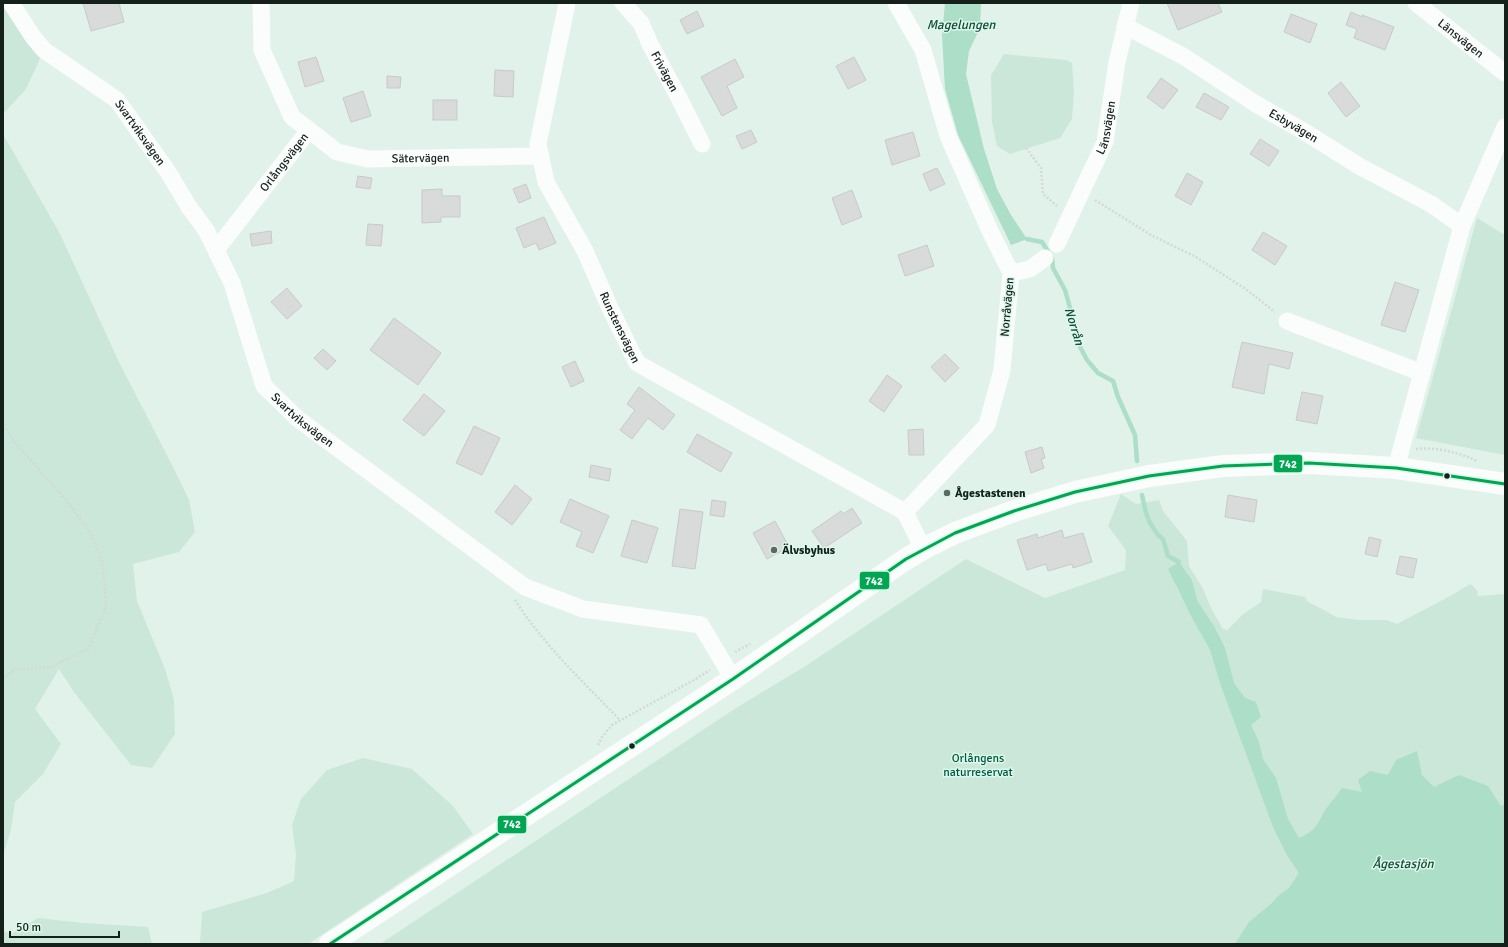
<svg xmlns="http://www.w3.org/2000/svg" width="1508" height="947" viewBox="0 0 1508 947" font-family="Signika,sans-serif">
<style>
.green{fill:#cae7da;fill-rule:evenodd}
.water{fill:#acdec8}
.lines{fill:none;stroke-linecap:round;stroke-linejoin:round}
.stream{stroke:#acdec8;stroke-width:4.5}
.building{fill:#d9dbdb;stroke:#c7cac9}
.path{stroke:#d4d9d7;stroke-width:2.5;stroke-dasharray:2 2;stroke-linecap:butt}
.street{stroke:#fafdfc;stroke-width:17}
.secondary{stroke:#fafdfc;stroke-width:22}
.bus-1-casing{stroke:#dbf8eb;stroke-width:6}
.bus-1{stroke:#00a651;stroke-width:3}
.bus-dot{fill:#15201b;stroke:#dbf8eb;stroke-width:1.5}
.poi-dot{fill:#5c6a63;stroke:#dbf8eb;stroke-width:1.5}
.labels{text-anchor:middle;stroke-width:3;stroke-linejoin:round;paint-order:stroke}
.street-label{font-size:12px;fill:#15201b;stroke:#dbf8eb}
.poi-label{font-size:12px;font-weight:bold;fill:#15201b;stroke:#dbf8eb;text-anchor:start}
.park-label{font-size:12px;fill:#015941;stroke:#dbf8eb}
.water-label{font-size:13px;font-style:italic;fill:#174b39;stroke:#dbf8eb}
.line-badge{stroke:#dbf8eb;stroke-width:1.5}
.badge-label{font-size:11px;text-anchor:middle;font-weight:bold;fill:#fff}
</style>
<rect width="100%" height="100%" fill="#e1f2ea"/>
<g class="green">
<polygon points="3,3 44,50 26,89 3,114"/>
<polygon points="1004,54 1066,60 1072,63 1074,92 1072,119 1060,138 1010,154 997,146 992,122 991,75"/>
<polygon points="3,134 60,234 119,362 174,469 189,500 195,532 179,552 133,564 137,601 165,669 174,700 175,734 152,768 131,765 74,692 59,669 35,709 61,744 43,774 15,802 11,830 3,855"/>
<polygon points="1477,218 1505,235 1505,455 1416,438"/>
<path d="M1121,494L1136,504L1159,500L1163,511L1187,541L1189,566L1203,589L1212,610L1223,629L1227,630L1242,615L1261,602L1263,589L1305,597L1308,602L1322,609L1336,617L1358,620H1386L1397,624L1452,595L1470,584L1473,586L1478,592L1477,596L1505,594V944H380L736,708L804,667L966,559L1045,598L1125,570L1126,550L1108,526ZM1192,580L1198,602L1214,626L1209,648L1176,587Z"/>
<polygon points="363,758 412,769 453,806 473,834 308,944 200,944 202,912 267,893 294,881 296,854 292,825 301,799 327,770"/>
<polygon points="38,918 83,923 148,927 152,944 3,944 3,931 11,934"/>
</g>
<g class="water">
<polygon points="945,3 981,3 980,28 969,51 966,74 984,149 997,189 1011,215 1027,239 1011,245 958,135 945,89 942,35"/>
<path d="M1179,562L1192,580L1198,602L1214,626L1225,648L1234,683L1245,698L1256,702L1261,717L1251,725L1259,742L1263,759L1276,778L1288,819L1299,838C1320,829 1317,821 1328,806C1333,800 1338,794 1342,788L1362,792L1358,780L1370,771L1388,775L1396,760L1417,751L1422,775L1434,787L1459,775L1488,786L1501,806L1505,804V944H1235L1249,922L1271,904L1279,895L1289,888L1299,873L1288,857L1273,827L1220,683L1210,650L1190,614L1168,569Z"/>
</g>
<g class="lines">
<g class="stream">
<polyline points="1027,239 1042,242 1052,258 1053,268 1065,290 1076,329 1078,343 1087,360 1098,373 1113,381 1118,397 1135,435 1137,461"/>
<polyline points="1142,495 1146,513 1150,523 1158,535 1163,539 1168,556 1179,562"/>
</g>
</g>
<g class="building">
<polygon points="83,3 119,3 124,22 91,31"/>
<polygon points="1167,3 1218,3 1222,12 1178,30"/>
<polygon points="697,11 704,26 687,34 680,20"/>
<polygon points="1351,12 1362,17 1362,15 1394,27 1385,50 1354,38 1357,29 1346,25"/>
<polygon points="1291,14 1317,24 1310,43 1284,32"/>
<polygon points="316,57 324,81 305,87 298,62"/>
<polygon points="854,57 866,80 848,89 836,66"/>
<polygon points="735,59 744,77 727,86 737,108 722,116 701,77"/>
<polygon points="495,70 514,71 513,97 494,96"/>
<polygon points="387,76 401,77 400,88 387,88"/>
<polygon points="1161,78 1178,90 1163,109 1147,97"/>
<polygon points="1341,82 1360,106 1346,117 1328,93"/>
<polygon points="363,91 371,116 351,122 343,98"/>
<polygon points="1204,93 1229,107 1221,120 1196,107"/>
<rect x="433" y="100" width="24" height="20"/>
<polygon points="751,130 757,142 742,149 736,136"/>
<polygon points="913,132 920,156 892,165 885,140"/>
<polygon points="1260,139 1279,151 1269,166 1250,154"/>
<polygon points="937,168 945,184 930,191 923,174"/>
<polygon points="1187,173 1203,182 1191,205 1175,196"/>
<polygon points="358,176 372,178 370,189 356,187"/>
<polygon points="526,184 531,198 519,203 513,189"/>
<polygon points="442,189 442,196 460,196 460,217 441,217 441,222 422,223 422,190"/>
<polygon points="852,190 862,217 842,225 832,198"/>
<polygon points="544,217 556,243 539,250 536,243 524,248 516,228"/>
<polygon points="368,224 383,225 381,246 366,245"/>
<polygon points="271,231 272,243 252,246 250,234"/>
<polygon points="1263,232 1287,246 1275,265 1252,250"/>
<polygon points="927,245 934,266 905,276 898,255"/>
<polygon points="1395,282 1419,290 1405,332 1381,325"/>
<polygon points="287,288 302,306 287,319 271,302"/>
<polygon points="394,318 441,353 418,385 370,350"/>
<polygon points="1242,342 1293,353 1289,369 1269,364 1264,394 1232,387"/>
<polygon points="323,349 336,361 327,370 314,358"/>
<polygon points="945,354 959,368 945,382 931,367"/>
<polygon points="575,361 584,381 571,387 562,367"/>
<polygon points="887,375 902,386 884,412 869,401"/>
<polygon points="639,387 675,415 663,430 648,418 632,439 620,430 635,410 627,404"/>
<polygon points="1302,392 1323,396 1317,424 1296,420"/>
<polygon points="424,394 445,411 424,436 403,420"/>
<polygon points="474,426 500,438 482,475 456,463"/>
<polygon points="923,429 924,455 909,455 908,430"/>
<polygon points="697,434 732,453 721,472 687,452"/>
<polygon points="1042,447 1045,458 1041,459 1044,468 1031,473 1025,452"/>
<polygon points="591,465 611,469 609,481 589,477"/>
<polygon points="515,485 532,499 512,525 495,512"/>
<polygon points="1228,495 1257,500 1254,522 1225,517"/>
<polygon points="570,499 609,516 593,553 576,546 582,532 560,522"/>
<polygon points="712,500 726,502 724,517 710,515"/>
<polygon points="852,508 862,523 824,548 812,531 841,511 843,514"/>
<polygon points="680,509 703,512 695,569 672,566"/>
<polygon points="632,520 658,528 647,563 621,556"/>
<polygon points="775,521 789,547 767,559 753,533"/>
<polygon points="1062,530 1064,538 1083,533 1092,562 1073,568 1072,564 1048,571 1046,564 1027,570 1017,540 1037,534 1038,538"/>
<polygon points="1369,537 1381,540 1377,557 1365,554"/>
<polygon points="1400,556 1417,559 1413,578 1396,574"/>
</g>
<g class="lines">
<g class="path">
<polyline points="1026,148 1041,168 1043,194 1057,206"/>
<polyline points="1095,200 1151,235 1196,257 1247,290 1275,312"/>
<polyline points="3,421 11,438 66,500 90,532 103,564 106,607 89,648 51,667 16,669 3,679"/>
<path d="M1416,449C1437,447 1458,452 1477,461"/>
<path d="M515,600C543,644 583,682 620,720"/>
<polyline points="735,652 750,644"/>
<polyline points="598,745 602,737 612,725 694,680 710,670"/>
</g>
<g class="street">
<path id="s1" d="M11,3L33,37L44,50L117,100L168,172L189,207L206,230L232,283L264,386L298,419L525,587L583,609L701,625L733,679"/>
<path id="s2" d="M567,3L538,144L546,182L585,251L610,308L637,363L905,512"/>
<path id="s3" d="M623,3L641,23L650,44L679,98L702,144"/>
<polyline points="896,3 923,50 948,136 990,231 1011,273 1002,370 987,425 905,512"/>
<path id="s4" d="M1416,3L1505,73"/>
<path id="s5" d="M1125,26L1183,56L1256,104L1305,132L1359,166L1431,204L1462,226"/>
<path id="s6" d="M309,130L337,152L368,159L541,156"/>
<path id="s7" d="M1057,244L1105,142L1117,62L1131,3"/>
<path id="s8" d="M216,250L309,130L292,117L262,50L261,3"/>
<polyline points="1011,273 1030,269 1045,258"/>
<polyline points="1287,321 1422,373"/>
<polyline points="1396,468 1462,226 1505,127"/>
<polyline points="905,512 923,549"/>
</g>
<polyline class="secondary" points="330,944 733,679 906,559 923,549 955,533 1014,511 1075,492 1149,476 1223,466 1309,463 1396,468 1505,484"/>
<g class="bus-1-casing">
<polyline id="bus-1" points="330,944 733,679 906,559 955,533 1014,511 1075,492 1149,476 1223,466 1309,463 1396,468 1505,484"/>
</g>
<use href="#bus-1" class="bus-1"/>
</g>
<g class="bus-dot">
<circle cx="1447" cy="476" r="3.5"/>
<circle cx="632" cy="746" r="3.5"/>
</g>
<g class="poi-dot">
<circle cx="947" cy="493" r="4"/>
<circle cx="774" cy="550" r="4"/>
</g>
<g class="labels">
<g class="street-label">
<text dy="4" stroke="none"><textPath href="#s4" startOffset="57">Länsvägen</textPath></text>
<text dy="4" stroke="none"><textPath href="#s3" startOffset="81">Frivägen</textPath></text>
<text dy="4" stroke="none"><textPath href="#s5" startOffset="196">Esbyvägen</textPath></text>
<text dy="4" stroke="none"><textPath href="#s7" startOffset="127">Länsvägen</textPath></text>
<text dy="4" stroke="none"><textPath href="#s1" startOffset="186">Svartviksvägen</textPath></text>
<text dy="4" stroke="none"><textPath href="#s6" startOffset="120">Sätervägen</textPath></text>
<text dy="4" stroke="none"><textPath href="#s8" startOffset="111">Orlångsvägen</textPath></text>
<text transform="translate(1007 307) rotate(-85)" y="4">Norråvägen</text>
<text dy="4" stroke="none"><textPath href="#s2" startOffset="346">Runstensvägen</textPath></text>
<text dy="4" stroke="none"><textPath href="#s1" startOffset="522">Svartviksvägen</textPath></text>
</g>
<g class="poi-label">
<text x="955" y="497">Ågestastenen</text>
<text x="782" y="554">Älvsbyhus</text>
</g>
<g class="park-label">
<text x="978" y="762">Orlångens<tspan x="978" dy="14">naturreservat</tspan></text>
</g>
<g class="water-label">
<text x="961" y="29">Magelungen</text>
<text transform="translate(1075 326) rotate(73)" y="5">Norrån</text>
<text x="1403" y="868">Ågestasjön</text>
</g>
</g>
<g class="line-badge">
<rect x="1273" y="454" width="30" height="19" rx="4" fill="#00a651"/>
<rect x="859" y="571" width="31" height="19" rx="4" fill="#00a651"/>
<rect x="497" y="815" width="30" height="19" rx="4" fill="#00a651"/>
</g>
<g class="badge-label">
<text x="1288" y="468">742</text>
<text x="874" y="585">742</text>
<text x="512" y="828">742</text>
</g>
<rect width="1508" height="947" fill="none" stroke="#15201b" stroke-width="8"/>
<path d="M10 931v6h109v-6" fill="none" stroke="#15201b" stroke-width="2"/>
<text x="16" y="931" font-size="12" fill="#15201b" stroke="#dbf8eb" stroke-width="3" paint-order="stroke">50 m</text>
</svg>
